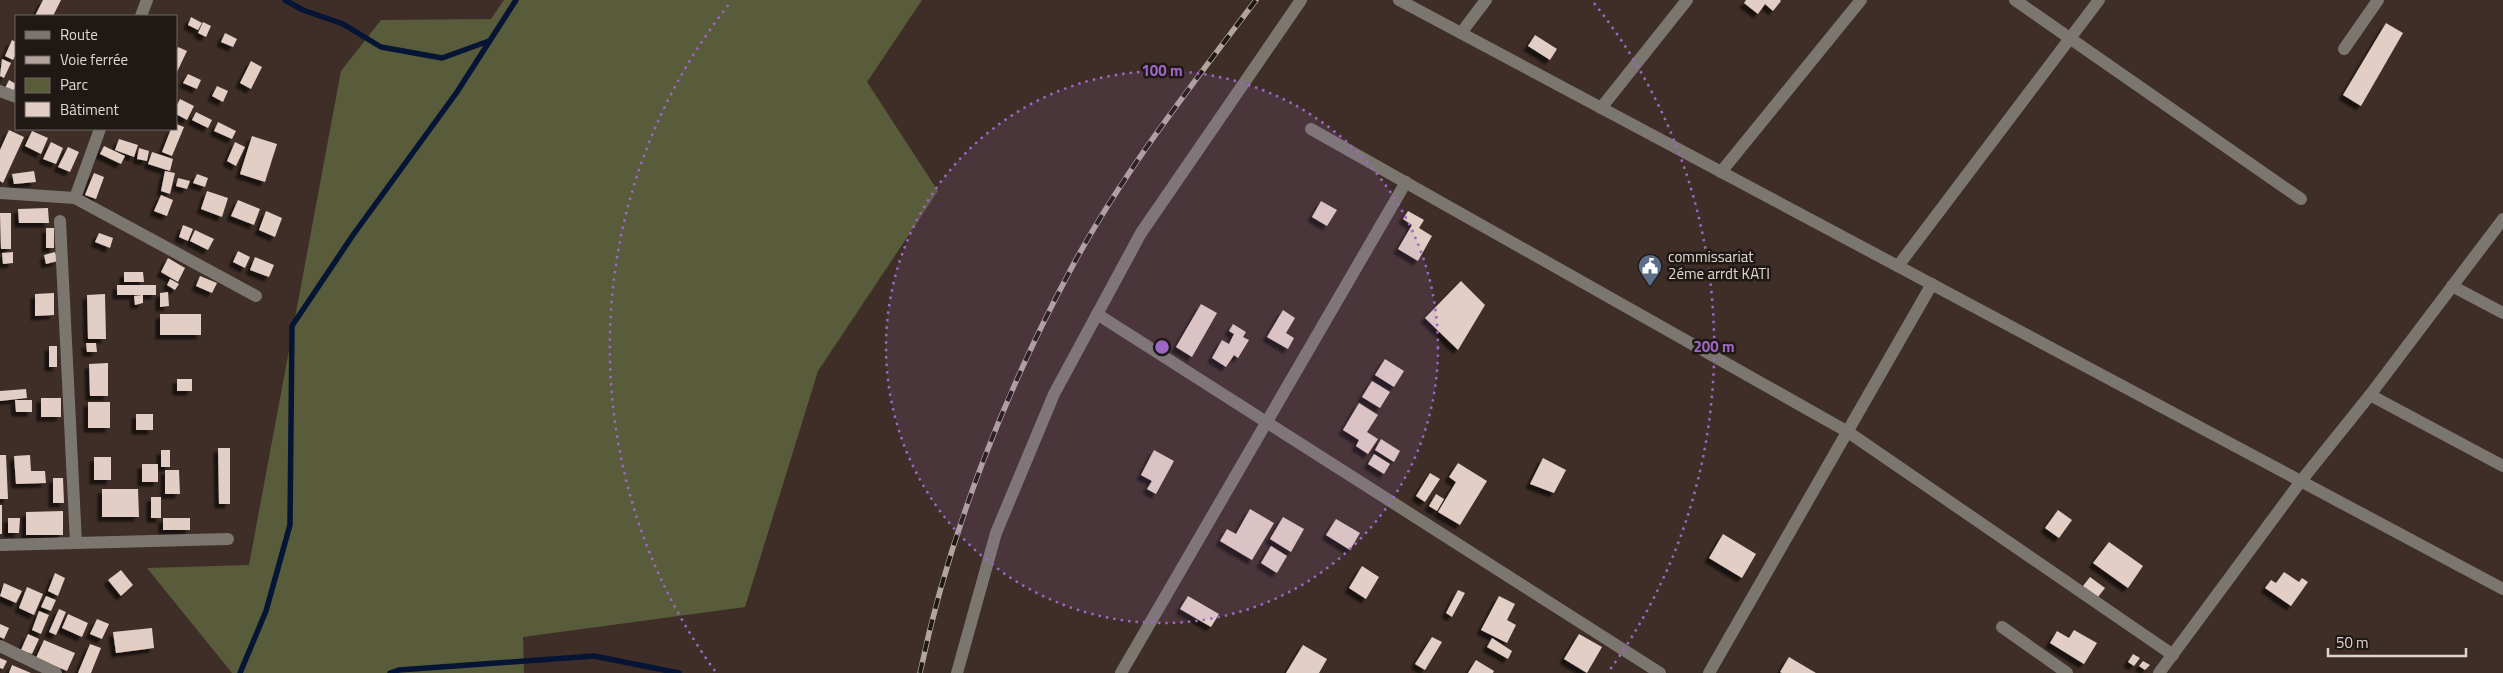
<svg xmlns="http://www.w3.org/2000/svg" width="2503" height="673" viewBox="0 0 2503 673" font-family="'Titillium Web',sans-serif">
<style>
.green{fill:#595c3b}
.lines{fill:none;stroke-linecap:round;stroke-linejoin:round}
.stream{stroke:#061535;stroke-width:5.5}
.building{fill:#e3cec5;filter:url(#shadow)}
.minor{stroke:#7b7770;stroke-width:12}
.rail-casing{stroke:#b2a5a0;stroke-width:5.5}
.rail{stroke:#1f1815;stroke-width:4;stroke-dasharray:11;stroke-linecap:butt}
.ring{fill:none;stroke:#9e67c5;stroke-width:2.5;stroke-dasharray:2.5 5}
.labels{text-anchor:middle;stroke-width:5;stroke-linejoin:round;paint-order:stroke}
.poi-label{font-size:15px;fill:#e0d5d1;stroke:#1f1815;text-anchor:start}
.centre{fill:#9e67c5;stroke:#1f1815;stroke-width:2.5}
.ring-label{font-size:15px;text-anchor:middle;font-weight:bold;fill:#9e67c5;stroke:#1f1815;stroke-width:5;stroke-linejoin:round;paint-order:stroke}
</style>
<defs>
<filter id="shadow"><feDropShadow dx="-4.5" dy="4.5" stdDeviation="1" flood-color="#0009"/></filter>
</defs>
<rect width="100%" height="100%" fill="#3e2e27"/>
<polygon class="green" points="504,0 922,0 867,82 938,191 818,371 745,607 523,637 524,673 232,673 147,568 249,565 341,71 381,20 491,19"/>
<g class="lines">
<g class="stream">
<polyline points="285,0 303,10 343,24 381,47 442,58 489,41"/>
<polyline points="240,673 266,611 290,525 292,326 353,235 457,92 516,0"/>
<polyline points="390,673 399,670 594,656 679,673"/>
</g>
</g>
<g class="building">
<polygon points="43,0 61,0 53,16 35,16"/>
<polygon points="1746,0 1780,0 1781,1 1773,11 1765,4 1758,14 1744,3"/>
<polygon points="191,17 202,23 198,30 188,25"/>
<polygon points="203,22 211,26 206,37 198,33"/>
<polygon points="2386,23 2403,33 2361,106 2343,95"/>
<polygon points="225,33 237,39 233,47 221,42"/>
<polygon points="1535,35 1557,49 1550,60 1528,46"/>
<polygon points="12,40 16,42 16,54 13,60 5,56"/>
<polygon points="178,47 187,51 176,74 176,51"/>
<polygon points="2,59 11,63 4,78 0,76"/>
<polygon points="251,61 262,67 251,89 240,83"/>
<polygon points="188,74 201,80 197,89 183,83"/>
<polygon points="9,80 16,84 13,94 4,90"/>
<polygon points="217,86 228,91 223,102 212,96"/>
<polygon points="180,99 194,106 187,120 176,114 176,107"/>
<polygon points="196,112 212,120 208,128 192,120"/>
<polygon points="218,122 236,131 232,139 214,131"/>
<polygon points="176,124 184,127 172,156 162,152 171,129 176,129"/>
<polygon points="9,130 24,137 3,183 0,181 0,150"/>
<polygon points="32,131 48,138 41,154 25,146"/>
<polygon points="252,136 277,144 265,182 240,174"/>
<polygon points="119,139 138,145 134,157 115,150"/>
<polygon points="51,142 63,148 56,164 43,159"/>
<polygon points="235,142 245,147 236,166 227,161"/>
<polygon points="104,146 125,156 121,164 100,154"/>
<polygon points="68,147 79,152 70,172 58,167"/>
<polygon points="139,148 149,151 147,161 137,159"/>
<polygon points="152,152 173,159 170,171 148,164"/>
<polygon points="34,171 36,182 14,184 12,174"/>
<polygon points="165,171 175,173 170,194 161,191"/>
<polygon points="94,173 104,177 96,199 85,195"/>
<polygon points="197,174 208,178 205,187 193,183"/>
<polygon points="178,178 190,181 187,189 176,186"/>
<polygon points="207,191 228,198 222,217 201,209"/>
<polygon points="161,195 173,200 167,216 154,211"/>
<polygon points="238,200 260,209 254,225 231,216"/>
<polygon points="1321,201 1337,210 1327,226 1312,217"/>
<polygon points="48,208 49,223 19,223 18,209"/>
<polygon points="266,211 282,218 275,237 259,230"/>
<polygon points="1408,211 1424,220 1419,228 1432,236 1418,261 1398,249 1412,225 1403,219"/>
<polygon points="0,213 11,213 11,249 1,249"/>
<polygon points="183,225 193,229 188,241 179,237"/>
<rect x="46" y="228" width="8" height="20"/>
<polygon points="195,230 214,239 208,250 190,241"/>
<polygon points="99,233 113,238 110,248 95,242"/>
<polygon points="238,251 250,257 245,268 233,262"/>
<polygon points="13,252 13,263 3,264 2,253"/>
<polygon points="55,252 58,261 46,264 44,255"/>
<polygon points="255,257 274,265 269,277 250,270"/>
<polygon points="168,258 185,268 178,282 161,272"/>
<polygon points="124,272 143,272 144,282 124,282"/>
<polygon points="200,276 217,283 212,293 196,286"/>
<polygon points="170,279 179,284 175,290 167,285"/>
<polygon points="1461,281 1485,305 1458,350 1425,318"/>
<rect x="117" y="285" width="39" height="10"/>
<polygon points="168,292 169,306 160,307 160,293"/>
<polygon points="54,293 54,315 35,316 35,294"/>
<polygon points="105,294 106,339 88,339 87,295"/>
<polygon points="143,295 143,303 135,305 134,296"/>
<polygon points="1201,304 1217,313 1192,357 1176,347"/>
<polygon points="1283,310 1295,318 1286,333 1294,338 1288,349 1267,337"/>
<rect x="160" y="314" width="41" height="21"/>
<polygon points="1233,324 1246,332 1243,337 1249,340 1238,358 1234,355 1226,367 1212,358 1222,340 1229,344 1234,334 1229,331"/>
<polygon points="86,343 96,343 97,352 87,352"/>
<rect x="49" y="346" width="8" height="21"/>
<polygon points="1385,359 1404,371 1394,387 1375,375"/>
<polygon points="108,363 108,396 90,396 89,364"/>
<rect x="177" y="379" width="15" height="12"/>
<polygon points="1372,381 1390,392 1380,408 1362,397"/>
<polygon points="26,389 27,398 0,401 0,391"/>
<rect x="41" y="398" width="20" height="19"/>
<polygon points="15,400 32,400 32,412 16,412"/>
<rect x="88" y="402" width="22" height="26"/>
<polygon points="1359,403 1378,415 1367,432 1378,439 1368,454 1356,446 1359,440 1343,430"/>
<rect x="136" y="414" width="17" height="16"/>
<polygon points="1381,439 1400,451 1394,462 1375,450"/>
<polygon points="218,448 230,448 230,504 219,504"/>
<rect x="161" y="450" width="9" height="17"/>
<polygon points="1154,450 1174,461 1156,494 1147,489 1152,481 1141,475"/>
<polygon points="1374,454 1390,464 1384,474 1368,464"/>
<polygon points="0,455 6,455 8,499 0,499"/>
<polygon points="30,455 31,471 45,471 46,483 16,484 14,456"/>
<rect x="94" y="457" width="17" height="23"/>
<polygon points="1543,458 1566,470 1554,493 1530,484"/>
<polygon points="1458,463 1487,481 1460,525 1438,512 1456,482 1449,477"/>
<rect x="142" y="464" width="16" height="18"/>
<polygon points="165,470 179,470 180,494 165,494"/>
<polygon points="1430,473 1440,479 1425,502 1416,496"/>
<polygon points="53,478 63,478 64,503 53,503"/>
<polygon points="102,489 138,489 139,517 102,517"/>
<polygon points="1436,494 1444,499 1437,511 1429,506"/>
<rect x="151" y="497" width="10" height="21"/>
<rect x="0" y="505" width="2" height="29"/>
<polygon points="1250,509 1274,523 1252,560 1220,541 1227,529 1236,534"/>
<polygon points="2058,510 2072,520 2059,538 2045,528"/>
<polygon points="63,511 63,535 26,535 26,512"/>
<polygon points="1283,517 1304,529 1291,552 1270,539"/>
<polygon points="8,518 20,518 19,533 8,533"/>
<rect x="163" y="518" width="27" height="12"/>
<polygon points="1336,519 1360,533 1350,550 1326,535"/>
<polygon points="1723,534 1756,554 1742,578 1709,558"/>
<polygon points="2109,542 2143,566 2128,588 2093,563"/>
<polygon points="1271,546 1287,556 1277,573 1261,563"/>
<polygon points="1362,566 1379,577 1366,599 1349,588"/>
<polygon points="121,570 133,585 121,596 108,580"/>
<polygon points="2284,572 2299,582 2302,578 2308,582 2291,606 2265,588 2271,580 2276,583"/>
<polygon points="55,573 65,578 58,596 48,591"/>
<polygon points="2090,577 2105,588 2098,597 2083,586"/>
<polygon points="4,583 22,591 16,603 0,596"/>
<polygon points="27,587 43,594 34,615 19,608"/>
<polygon points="1458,590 1465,593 1452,617 1446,613"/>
<polygon points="46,596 56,600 51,611 41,607"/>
<polygon points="1188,596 1219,614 1211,627 1180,609"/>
<polygon points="1499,596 1515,604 1507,620 1516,625 1507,643 1481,630"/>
<polygon points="59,609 66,612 56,635 49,632"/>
<polygon points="39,611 49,615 41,634 32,630"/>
<polygon points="68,614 88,623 82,637 62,628"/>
<polygon points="97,619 109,624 102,639 90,634"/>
<polygon points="0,624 9,628 4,639 0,637"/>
<polygon points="152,628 154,648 116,653 113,632"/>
<polygon points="2074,630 2097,643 2084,664 2050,643 2057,631 2069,638"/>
<polygon points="28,634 39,639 32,654 21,650"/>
<polygon points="1579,634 1602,647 1587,673 1564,659"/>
<polygon points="1432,637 1442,642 1425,670 1415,664"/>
<polygon points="1492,638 1512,651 1508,659 1487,647"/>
<polygon points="44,640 75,653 67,671 36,658"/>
<polygon points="90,644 101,648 91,673 78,673"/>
<polygon points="1303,645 1327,659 1319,673 1286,673"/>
<polygon points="2133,654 2140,658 2134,666 2128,662"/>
<polygon points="1789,657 1816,673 1782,673 1780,672"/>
<polygon points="0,658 7,661 3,669 0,668"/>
<polygon points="1476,660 1494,671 1493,673 1468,673"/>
<polygon points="2143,661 2150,665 2145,670 2139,666"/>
<polygon points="12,665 31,673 9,673"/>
</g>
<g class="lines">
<g class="minor">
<polyline points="1399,0 2503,589"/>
<polyline points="2015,0 2301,199"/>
<polyline points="141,16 147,0"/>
<polyline points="1461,33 1486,0"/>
<polyline points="2344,49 2378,0"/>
<polyline points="0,91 16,97"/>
<polyline points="1601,108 1687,0"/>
<polyline points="100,129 75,198 256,296"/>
<polyline points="1311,129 1848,432 2173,655"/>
<polyline points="1721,172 1861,0"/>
<polyline points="0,193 75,198"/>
<polyline points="60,221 76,543"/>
<polyline points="1898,266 2099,0"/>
<polyline points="2452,286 2503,313"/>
<polyline points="1097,314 1660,673"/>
<polyline points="2370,395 2503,466"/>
<polyline points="0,545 228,539"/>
<polyline points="2002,627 2067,673"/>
<polyline points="0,646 56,673"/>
<polyline points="957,673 996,533 1054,394 1141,233 1301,0"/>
<polyline points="1121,673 1406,182"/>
<polyline points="1709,673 1932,284"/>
<polyline points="2159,673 2301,481 2370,395 2503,219"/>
</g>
<g class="rail-casing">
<path id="rail" d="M920,673C949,534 1005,392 1072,267C1123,172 1191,86 1256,0"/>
</g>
<use href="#rail" class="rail"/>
</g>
<circle cx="1162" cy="347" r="276" fill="#9e67c5" fill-opacity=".12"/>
<g class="ring">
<circle cx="1162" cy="347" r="276"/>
<path d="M715 671A552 552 0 0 1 730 3M1594 3A552 552 0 0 1 1609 671"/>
</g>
<defs>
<g id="civic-pin" transform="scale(1.25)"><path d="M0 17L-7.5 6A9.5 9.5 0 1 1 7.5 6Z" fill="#5c6f8a" stroke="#1f1815"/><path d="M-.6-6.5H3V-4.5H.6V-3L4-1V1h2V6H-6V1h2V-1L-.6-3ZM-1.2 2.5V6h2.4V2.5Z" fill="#fff"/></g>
</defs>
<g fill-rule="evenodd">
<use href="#civic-pin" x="1650" y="266"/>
</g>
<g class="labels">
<g class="poi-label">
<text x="1668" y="262">commissariat<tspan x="1668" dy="17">2éme arrdt KATI</tspan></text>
</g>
</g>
<circle cx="1162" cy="347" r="8" class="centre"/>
<g class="ring-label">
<text x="1162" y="76">100 m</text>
<text x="1714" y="352">200 m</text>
</g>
<rect x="15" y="15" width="162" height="115" fill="#1f1815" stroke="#6c6460"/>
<rect x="25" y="31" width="25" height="8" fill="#7b7770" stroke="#6c6460"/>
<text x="60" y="40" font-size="15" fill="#e0d5d1">Route</text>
<rect x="25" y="56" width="25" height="8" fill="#b2a5a0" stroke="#6c6460"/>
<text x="60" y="65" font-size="15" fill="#e0d5d1">Voie ferrée</text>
<rect x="25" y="78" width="25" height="15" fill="#595c3b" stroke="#6c6460"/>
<text x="60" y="90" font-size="15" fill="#e0d5d1">Parc</text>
<rect x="25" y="102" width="25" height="15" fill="#e3cec5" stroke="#6c6460"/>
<text x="60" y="115" font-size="15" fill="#e0d5d1">Bâtiment</text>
<path d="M2328 648v8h138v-8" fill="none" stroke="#e0d5d1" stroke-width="2.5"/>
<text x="2336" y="648" font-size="15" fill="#e0d5d1" stroke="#1f1815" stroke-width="4" paint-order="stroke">50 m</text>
</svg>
